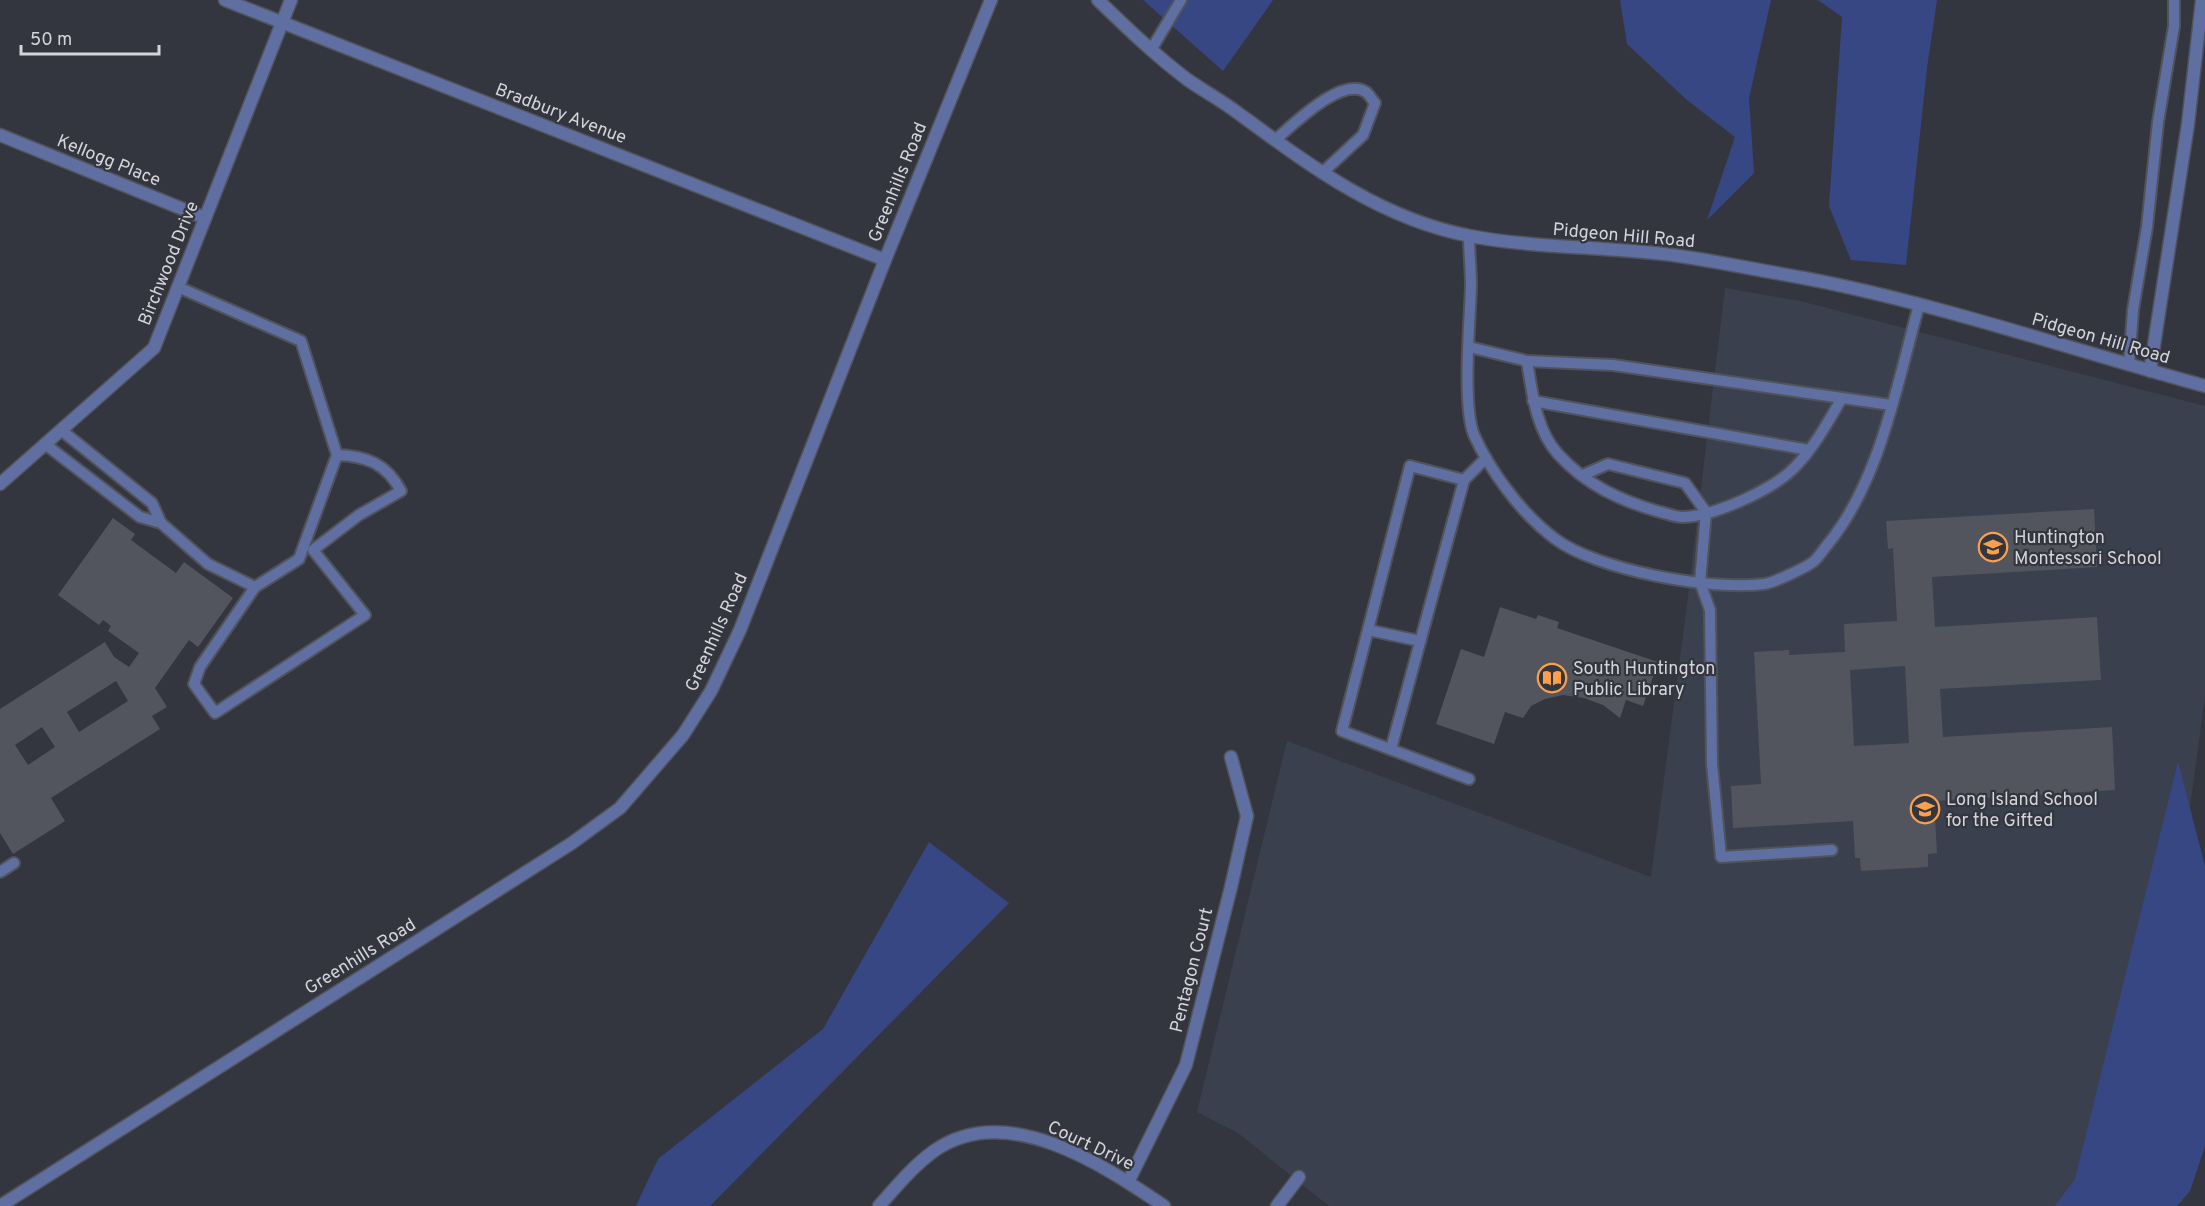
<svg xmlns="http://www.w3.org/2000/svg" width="2205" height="1206" viewBox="0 0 2205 1206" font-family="Overpass,sans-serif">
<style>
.built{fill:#3b404e}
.green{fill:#374783}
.building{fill:#52555e;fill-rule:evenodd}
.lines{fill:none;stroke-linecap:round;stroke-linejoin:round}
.service-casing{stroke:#51535b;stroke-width:14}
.minor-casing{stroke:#51535b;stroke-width:15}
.tertiary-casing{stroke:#51535b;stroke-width:15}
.service{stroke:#5f6fa1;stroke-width:10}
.minor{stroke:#5f6fa1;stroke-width:12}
.tertiary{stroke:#5f6fa1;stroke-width:12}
.labels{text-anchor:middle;stroke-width:4.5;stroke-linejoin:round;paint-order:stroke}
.street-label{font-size:18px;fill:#d3d5da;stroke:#34363f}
.poi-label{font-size:18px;fill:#d3d5da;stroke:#34363f;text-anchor:start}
</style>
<rect width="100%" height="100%" fill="#34363f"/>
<polygon class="built" points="1725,288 1800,301 2205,406 2205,697 2143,1150 2104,1206 1329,1206 1238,1133 1197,1112 1287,741 1651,877 1686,613"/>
<g class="green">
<polygon points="1143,0 1273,0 1223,71"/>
<polygon points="1620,0 1771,0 1749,98 1754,173 1707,220 1735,137 1687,100 1627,44"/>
<polygon points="1818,0 1937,0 1927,68 1906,265 1851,260 1829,206 1842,17"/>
<polygon points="2178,762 2205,866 2205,1146 2190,1191 2177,1206 2055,1206 2075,1179"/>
<polygon points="929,842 1009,903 710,1206 636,1206 658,1159 823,1029"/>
</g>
<g class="building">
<path d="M2094,509L2097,567L1932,577L1935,627L2097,617L2101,680L1940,689L1943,737L2112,727L2115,790L1934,801L1937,853L1928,854V867L1861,871L1860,858H1855L1853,821L1733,828L1731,786L1761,784L1754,652L1789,650V655L1845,652L1844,624L1897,621L1893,548L1888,549L1886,521ZM1905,666L1909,743L1854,746L1850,670Z"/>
<path d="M113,518L135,534L131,540L176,573L184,562L233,598L198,647L189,640L155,688L167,707L152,716L160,729L51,798L65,821L13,854L0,833V709L105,642L114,657L129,667L139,653L108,631L111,626L103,620L99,625L58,595ZM116,681L128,701L79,732L67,712ZM42,727L55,747L28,765L15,745Z"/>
<polygon points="1500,607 1536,619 1538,615 1559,622 1557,628 1658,662 1643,706 1626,700 1620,718 1603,705 1584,698 1563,695 1545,699 1531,706 1523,718 1505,712 1494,744 1436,724 1461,649 1484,657"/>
</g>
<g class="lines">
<g class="service-casing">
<g id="service">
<polyline points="1151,50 1181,0"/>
<path d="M1275,140C1293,125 1341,76 1366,92C1369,94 1372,100 1375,103L1363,135L1322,173"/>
<path d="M1469,236C1469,252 1471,269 1471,286C1470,321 1462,405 1474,435C1490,471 1522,514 1554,538C1595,570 1712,591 1764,584C1773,583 1805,568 1813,562C1819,557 1823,550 1828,544C1880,481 1897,384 1919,305"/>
<polyline points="178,287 301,341 337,455 299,559 255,587"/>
<polyline points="1469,347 1527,361 1613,365 1891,405"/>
<path d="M1527,361C1532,392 1536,430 1558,454C1586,485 1621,501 1660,512C1666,513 1675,517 1682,517C1713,517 1775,489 1796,466C1815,446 1828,422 1842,398"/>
<polyline points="2129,365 2133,310 2147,227 2158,122 2174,26 2174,0"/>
<polyline points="1533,401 1809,450"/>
<polyline points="61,430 152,503 161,523"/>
<path d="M45,444L140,517L161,523L208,564L255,587L200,667L194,684L215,713L365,615L313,550L359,515L401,491C386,463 366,456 337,455"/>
<polyline points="1583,475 1608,464 1685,483 1706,512 1700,582 1710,610 1712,764 1721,857 1832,850"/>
<polyline points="1368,630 1420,641"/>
<polyline points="1391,749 1464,480"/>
<polyline points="1469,779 1342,731 1410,466 1464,480 1486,458"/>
<polyline points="0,872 14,863"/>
</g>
</g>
<g class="minor-casing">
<g id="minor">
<polyline points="225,0 885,260"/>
<polyline points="0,135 205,218"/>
<polyline points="2150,371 2188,124 2202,0"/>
<polyline points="0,484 154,348 291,0"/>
<polyline points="1128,1182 1186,1065 1231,887 1247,816 1231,757"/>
<polyline points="0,1206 572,843 620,808 683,735 711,691 740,630 885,260 991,0"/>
<path d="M879,1206C896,1187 913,1166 934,1151C1007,1100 1103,1165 1164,1206"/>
<polyline points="1277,1206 1299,1177"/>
</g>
</g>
<g class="tertiary-casing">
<path id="tertiary" d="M1098,0C1127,28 1156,56 1188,80C1204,91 1222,101 1238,113C1309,165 1380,219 1470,236C1539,249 1610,246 1679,256C1721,262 1763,271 1804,278C1940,304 2072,350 2205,386"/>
</g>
<use href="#service" class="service"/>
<use href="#minor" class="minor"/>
<use href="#tertiary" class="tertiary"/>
</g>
<defs>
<g id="school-ring" transform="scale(1.5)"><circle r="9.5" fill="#34363f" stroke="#f99f4d" stroke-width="1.5"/><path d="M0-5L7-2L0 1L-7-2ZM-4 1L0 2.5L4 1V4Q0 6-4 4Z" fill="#f99f4d"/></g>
<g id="library-ring" transform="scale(1.5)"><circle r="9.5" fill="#34363f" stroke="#f99f4d" stroke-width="1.5"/><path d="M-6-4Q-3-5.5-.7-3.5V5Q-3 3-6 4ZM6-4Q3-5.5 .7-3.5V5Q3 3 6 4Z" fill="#f99f4d"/></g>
</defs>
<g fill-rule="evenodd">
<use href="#school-ring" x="1993" y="547"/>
<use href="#library-ring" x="1552" y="678"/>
<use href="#school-ring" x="1925" y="809"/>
</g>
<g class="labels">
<g class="street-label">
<text transform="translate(561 113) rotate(21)" y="6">Bradbury Avenue</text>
<text transform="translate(109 160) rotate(22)" y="6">Kellogg Place</text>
<text transform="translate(897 182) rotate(-68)" y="6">Greenhills Road</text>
<text transform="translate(1624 235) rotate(5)" y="6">Pidgeon Hill Road</text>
<text transform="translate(168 263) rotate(-68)" y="6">Birchwood Drive</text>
<text transform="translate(2101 338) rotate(16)" y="6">Pidgeon Hill Road</text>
<text transform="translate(716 632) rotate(-66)" y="6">Greenhills Road</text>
<text transform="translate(360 956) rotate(-32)" y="6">Greenhills Road</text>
<text transform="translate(1191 970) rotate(-76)" y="6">Pentagon Court</text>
<text transform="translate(1091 1145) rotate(25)" y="6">Court Drive</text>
</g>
<g class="poi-label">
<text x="2014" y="543">Huntington<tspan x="2014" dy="21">Montessori School</tspan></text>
<text x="1573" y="674">South Huntington<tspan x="1573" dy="21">Public Library</tspan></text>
<text x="1946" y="805">Long Island School<tspan x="1946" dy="21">for the Gifted</tspan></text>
</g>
</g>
<path d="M21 45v9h138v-9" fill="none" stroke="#d3d5da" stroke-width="3"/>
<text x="30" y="45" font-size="18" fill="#d3d5da" stroke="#34363f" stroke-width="4.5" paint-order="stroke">50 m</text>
</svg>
